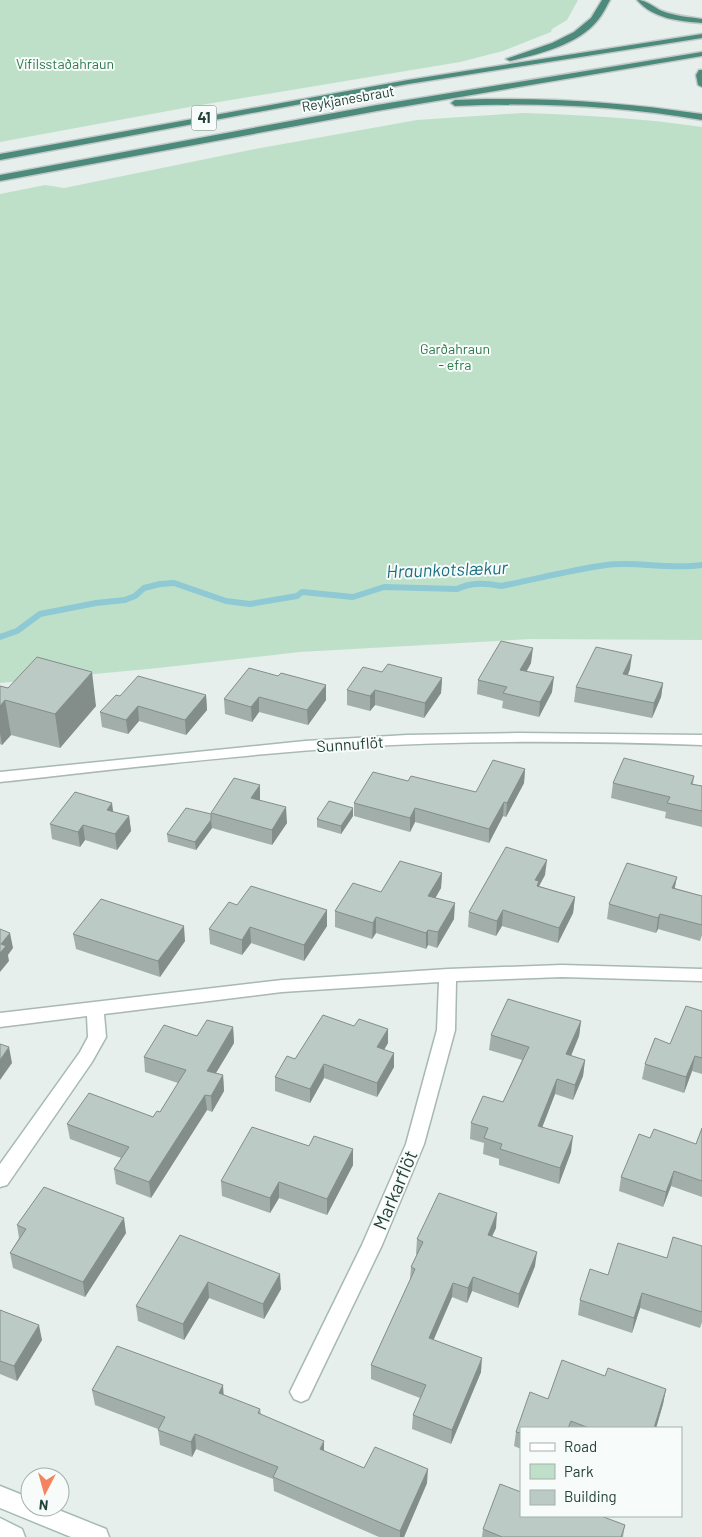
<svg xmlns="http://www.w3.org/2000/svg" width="702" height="1537" viewBox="0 0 702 1537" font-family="Barlow,sans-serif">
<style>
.green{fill:#bfe0c8}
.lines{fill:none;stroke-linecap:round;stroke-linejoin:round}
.stream{stroke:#8ec9d4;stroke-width:6}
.minor-casing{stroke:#a8b8b2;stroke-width:3}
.secondary-casing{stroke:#a4bbb3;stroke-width:3}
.trunk-casing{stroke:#c2cac8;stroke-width:3}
.minor{fill:#fff;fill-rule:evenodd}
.secondary{fill:#fff;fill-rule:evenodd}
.trunk{fill:#4c8a7c;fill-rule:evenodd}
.wall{fill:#a1aea9}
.shaded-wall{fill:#838d89}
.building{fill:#bbcac4;stroke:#838d89}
.labels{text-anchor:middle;stroke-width:4;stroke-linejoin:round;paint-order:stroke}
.far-park-label{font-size:14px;fill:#2d7a4b;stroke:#f7fbf9}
.far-street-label{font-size:14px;fill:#24423a;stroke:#f7fbf9}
.shield{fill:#f7fbf9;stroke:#637a73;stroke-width:1}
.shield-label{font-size:15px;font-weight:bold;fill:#24423a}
.street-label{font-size:16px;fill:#24423a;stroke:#f7fbf9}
.water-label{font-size:18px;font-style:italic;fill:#1c6f80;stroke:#f7fbf9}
.near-street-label{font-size:19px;fill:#24423a;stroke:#f7fbf9}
</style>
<rect width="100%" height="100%" fill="#e6efeb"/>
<g class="green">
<polygon points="0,0 578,0 567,20 552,29 551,32 503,51 460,62 195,106 0,142"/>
<path d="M522,113C583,115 642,118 702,127V640L531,639L300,652L158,668L0,683V194L45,185L64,188L255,149L417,120Z"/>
</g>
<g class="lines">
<path class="stream" d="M0,637L17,631L40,614L96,603L125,600L135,596L144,588L160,584L174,583L226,601L250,604L297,596L302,592L353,597L384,587L457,589C472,582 485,583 501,586C536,579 571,570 606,565C638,561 670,570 702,565"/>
<g class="minor-casing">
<g id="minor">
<path d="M518,733L702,735V745C586,741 470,740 354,747C236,755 118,769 0,782V772L305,741L407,735Z"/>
<polygon points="562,965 702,969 702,981 562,977 456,981 455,1030 424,1144 382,1245 308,1399 301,1402 294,1399 290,1392 362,1245 406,1144 437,1030 439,982 282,992 104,1014 106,1037 92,1062 7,1185 0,1187 0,1164 80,1052 88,1037 87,1016 0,1027 0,1013 282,980 448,969"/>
</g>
</g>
<g class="secondary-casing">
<g id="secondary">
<polygon points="0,1486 30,1498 30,1507 51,1507 106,1529 109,1537 71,1537 0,1508"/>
<polygon points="0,1518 22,1529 25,1537 0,1537"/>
</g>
</g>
<g class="trunk-casing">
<g id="trunk">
<path d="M602,0H610C606,7 603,14 598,20C578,45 539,54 510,61L506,59L552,43L574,32L591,18Z"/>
<path d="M637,0C647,0 653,7 662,11C675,16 689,17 702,19V23C679,21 653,19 637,0Z"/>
<polygon points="702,34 702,38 408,84 0,160 0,154 408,80"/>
<polygon points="702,52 702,56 377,111 0,181 0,175 377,105"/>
<polygon points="699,70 702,70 702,87 698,85 696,75"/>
<path d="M486,99C559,98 630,103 702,114V120C620,106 538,102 455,106L451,103L455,100Z"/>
</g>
</g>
<use href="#minor" class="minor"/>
<use href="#secondary" class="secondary"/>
<use href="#trunk" class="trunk"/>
</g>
<g class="wall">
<polygon points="531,663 527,671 552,692 539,717 502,708 503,701 477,694 478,680"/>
<polygon points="249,668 326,700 308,725 259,712 252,722 225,714 224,699"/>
<polygon points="630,669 628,675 663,683 661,697 652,718 574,702 576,687"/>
<polygon points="382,672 442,678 441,693 424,718 375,705 370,711 347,705 347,690"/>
<polygon points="0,686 8,688 96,706 60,748 11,735 2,745 0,744"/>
<polygon points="206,695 207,710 186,735 139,721 128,734 102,727 100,712 120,696"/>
<polygon points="525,769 524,783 506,817 503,816 489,843 415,822 410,832 354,816 354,803 476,792"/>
<polygon points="694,776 693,784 702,786 702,827 665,818 666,812 611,798 613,783"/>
<polygon points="260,785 260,800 287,823 272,845 212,828 196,850 168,842 167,834 211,814 211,813"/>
<polygon points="113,812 129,816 131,831 117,850 85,840 80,847 52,839 50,824"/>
<polygon points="353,816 341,834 317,827 317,819"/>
<polygon points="442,873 441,888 435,898 454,919 437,948 428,945 426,949 376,933 372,939 335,927 335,911 381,892"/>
<polygon points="545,875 539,886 575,897 573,913 558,943 502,926 496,936 468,927 469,912"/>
<polygon points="675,888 702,896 702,935 700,941 658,929 656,933 607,919 609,904"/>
<polygon points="237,905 327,910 327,926 304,961 251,943 242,955 210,944 209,929"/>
<polygon points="73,934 185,941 160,977 76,949"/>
<polygon points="702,1011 702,1074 692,1071 684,1093 642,1079 645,1064 670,1044"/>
<polygon points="581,1021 579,1036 571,1056 585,1060 583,1076 573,1100 555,1094 542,1127 571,1152 559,1184 499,1165 499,1159 483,1154 484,1143 470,1139 471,1123 503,1102 522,1060 489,1050 491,1035"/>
<polygon points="354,1026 388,1029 388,1043 384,1050 394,1067 377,1097 324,1078 310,1103 275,1091 275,1077 295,1059"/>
<polygon points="233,1027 234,1043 216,1073 223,1075 224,1091 212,1112 207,1110 151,1198 116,1184 114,1169 121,1158 70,1139 67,1124 153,1117 160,1112 178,1083 145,1072 144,1057 197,1036"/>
<polygon points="702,1128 702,1197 671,1186 663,1207 619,1191 621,1177 650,1138 696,1144"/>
<polygon points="353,1149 353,1165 327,1215 279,1198 270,1213 222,1196 221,1181"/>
<polygon points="17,1225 126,1233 85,1297 13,1268 10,1253 19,1238"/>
<polygon points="496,1228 492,1236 535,1266 518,1308 472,1291 467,1303 452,1297 433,1340 481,1372 451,1444 412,1429 413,1415 420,1398 371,1379 371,1365 410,1280 411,1267 417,1254 416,1254 417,1239"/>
<polygon points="180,1235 281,1289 264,1319 209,1298 184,1340 138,1321 136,1306"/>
<polygon points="702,1246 702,1322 700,1328 640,1308 632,1333 578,1315 580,1300 667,1258"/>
<polygon points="0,1310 42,1340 17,1381 0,1374"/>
<polygon points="605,1376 666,1389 663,1404 656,1428 521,1428 521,1449 514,1446 516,1432 548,1399"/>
<polygon points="92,1390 224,1395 260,1409 261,1415 324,1451 364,1468 427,1483 404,1537 379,1537 274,1491 273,1479 196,1449 192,1457 160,1445 158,1429 95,1405"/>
<polygon points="521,1516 625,1525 623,1537 482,1537 483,1529"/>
</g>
<g class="shaded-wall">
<polygon points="533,648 531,663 519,684 520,670"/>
<polygon points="632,655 630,669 622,688 623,674"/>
<polygon points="92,672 96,706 60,748 55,714"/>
<polygon points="554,677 552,692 539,717 540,702"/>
<polygon points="442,678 441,693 424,718 425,703"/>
<polygon points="663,683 661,697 652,718 654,703"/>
<polygon points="326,685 326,700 308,725 307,710"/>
<polygon points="375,690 375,705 370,711 370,696"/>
<polygon points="206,695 207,710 186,735 185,720"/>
<polygon points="259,697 259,712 252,722 251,707"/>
<polygon points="5,700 11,735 2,745 0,733 0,706"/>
<polygon points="138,706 139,721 128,734 126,720"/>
<polygon points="525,769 524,783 506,817 507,803"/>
<polygon points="260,785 260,800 252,813 251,798"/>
<polygon points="504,802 503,816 489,843 489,829"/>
<polygon points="112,803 114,818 107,810"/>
<polygon points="286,807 287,823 272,845 272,830"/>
<polygon points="353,808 353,816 341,834 341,826"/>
<polygon points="415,808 415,822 410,832 410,818"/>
<polygon points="129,816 131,831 117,850 115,834"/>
<polygon points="211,820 212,828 196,850 195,842"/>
<polygon points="83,825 85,840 80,847 78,832"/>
<polygon points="547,860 545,875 539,886 538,897 535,880"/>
<polygon points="442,873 441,888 428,911 428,896"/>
<polygon points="677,877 674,892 672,888"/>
<polygon points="575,897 573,913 558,943 559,928"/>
<polygon points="455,903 454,919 437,948 438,932"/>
<polygon points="327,910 327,926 304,961 304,945"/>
<polygon points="503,910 502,926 496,936 497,921"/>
<polygon points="660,914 658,929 656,933 658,918"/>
<polygon points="376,917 376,933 372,939 373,923"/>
<polygon points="184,926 185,941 160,977 158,961"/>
<polygon points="250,927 251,943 242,955 242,940"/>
<polygon points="428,930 428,945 426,949 426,933"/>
<polygon points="10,933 13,948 8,955 9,961 0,972 0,953 1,944"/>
<polygon points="581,1021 579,1036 565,1070 566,1054"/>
<polygon points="233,1027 234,1043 208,1086 207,1071"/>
<polygon points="388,1029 388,1043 377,1061 377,1047"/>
<polygon points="9,1047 12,1063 0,1080 0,1060"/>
<polygon points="394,1053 394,1067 377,1097 377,1083"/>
<polygon points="695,1056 692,1071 684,1093 686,1077"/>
<polygon points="585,1060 583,1076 573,1100 575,1085"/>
<polygon points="324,1064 324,1078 310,1103 310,1089"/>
<polygon points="223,1075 224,1091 212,1112 211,1096"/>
<polygon points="557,1079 555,1094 537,1141 538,1126"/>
<polygon points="205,1095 207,1110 151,1198 149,1182"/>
<polygon points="573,1136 571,1152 559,1184 560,1168"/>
<polygon points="353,1149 353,1165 327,1215 327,1199"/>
<polygon points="674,1171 671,1186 663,1207 666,1192"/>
<polygon points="279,1182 279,1198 270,1213 270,1198"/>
<polygon points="497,1213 496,1228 486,1249 488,1235"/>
<polygon points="124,1218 126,1233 85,1297 83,1282"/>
<polygon points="537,1252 535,1266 518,1308 519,1294"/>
<polygon points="280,1274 281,1289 264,1319 263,1304"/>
<polygon points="473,1277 472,1291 467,1303 468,1288"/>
<polygon points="208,1282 209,1298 184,1340 183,1324"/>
<polygon points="453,1283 452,1297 428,1353 429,1338"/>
<polygon points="642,1293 640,1308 632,1333 634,1318"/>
<polygon points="39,1325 42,1340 17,1381 14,1366"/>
<polygon points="482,1358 481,1372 451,1444 452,1430"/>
<polygon points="223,1385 224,1400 219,1393"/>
<polygon points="666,1389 663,1404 656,1428 654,1428"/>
<polygon points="195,1434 196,1449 192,1457 191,1442"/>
<polygon points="324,1441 324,1455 320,1449"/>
<polygon points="428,1469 427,1483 404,1537 400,1537 400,1531"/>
</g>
<g class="building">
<polygon points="501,641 533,648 520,670 554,677 540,702 503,693 507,687 478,680"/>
<polygon points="596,647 632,655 623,674 663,683 654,703 576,687"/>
<polygon points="37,657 92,672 55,714 5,700 0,706 0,686 8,688"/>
<polygon points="388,664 442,678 425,703 375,690 370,696 347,690 363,667 382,672"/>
<polygon points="249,668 278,676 281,673 326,685 307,710 259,697 251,707 224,699"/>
<polygon points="138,676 206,695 185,720 138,706 126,720 100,712 116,695 120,696"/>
<polygon points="624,758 694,776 691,784 702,786 702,811 667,803 670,797 613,783"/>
<polygon points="493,760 525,769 507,803 504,802 489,829 415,808 410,818 354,803 373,772 408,781 411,776 476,792"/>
<polygon points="234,778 260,785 251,798 286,807 272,830 211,813"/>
<polygon points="75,792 112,803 107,810 129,816 115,834 83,825 78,832 50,824"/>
<polygon points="329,801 353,808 341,826 317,819"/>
<polygon points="186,808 211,814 211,820 195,842 167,834"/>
<polygon points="506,847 547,860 535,880 539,881 537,886 575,897 559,928 503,910 497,921 469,912"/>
<polygon points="400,861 442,873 428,896 455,903 438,932 428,930 426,933 376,917 373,923 335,911 353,883 381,892"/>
<polygon points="627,863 677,877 672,888 702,896 702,925 660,914 658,918 609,904"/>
<polygon points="251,886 327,910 304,945 250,927 242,940 209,929 229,902 237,905"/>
<polygon points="101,899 184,926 158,961 73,934"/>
<polygon points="0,929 10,933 1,944 6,946 0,953"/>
<polygon points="508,999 581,1021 566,1054 585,1060 575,1085 557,1079 538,1126 573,1136 560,1168 500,1149 502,1144 484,1138 488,1128 471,1123 483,1096 503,1102 529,1047 491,1035"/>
<polygon points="686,1006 702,1011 702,1058 695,1056 686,1077 645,1064 655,1038 670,1044"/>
<polygon points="323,1015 354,1026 359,1019 388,1029 377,1047 394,1053 377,1083 324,1064 310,1089 275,1077 287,1056 295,1059"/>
<polygon points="207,1020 233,1027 207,1071 223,1075 211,1096 205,1095 149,1182 114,1169 129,1147 67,1124 89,1093 153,1117 157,1111 160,1112 186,1070 144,1057 164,1025 197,1036"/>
<polygon points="0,1044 9,1047 0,1060"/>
<polygon points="252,1127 309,1146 314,1136 353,1149 327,1199 279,1182 270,1198 221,1181"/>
<polygon points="702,1128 702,1181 674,1171 666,1192 621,1177 639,1134 650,1138 654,1129 696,1144"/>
<polygon points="44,1187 124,1218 83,1282 10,1253 26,1229 17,1225"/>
<polygon points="439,1193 497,1213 488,1235 537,1252 519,1294 473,1277 468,1288 453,1283 429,1338 482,1358 452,1430 413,1415 426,1385 371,1365 415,1269 411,1267 423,1242 417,1239"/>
<polygon points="180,1235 280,1274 263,1304 208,1282 183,1324 136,1306"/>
<polygon points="673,1237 702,1246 702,1312 642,1293 634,1318 580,1300 590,1269 608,1275 618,1243 667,1258"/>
<polygon points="0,1310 39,1325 14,1366 0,1361"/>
<polygon points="117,1346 223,1385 219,1393 260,1409 258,1413 324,1441 320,1449 364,1468 375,1447 428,1469 400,1531 273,1477 278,1467 195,1434 191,1442 158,1430 165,1417 92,1390"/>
<polygon points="562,1360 605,1376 608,1368 666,1389 654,1428 589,1428 571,1421 568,1428 521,1428 521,1433 516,1432 530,1392 548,1399"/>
<polygon points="500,1484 521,1492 521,1516 601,1516 625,1525 621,1537 502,1537 483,1529"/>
</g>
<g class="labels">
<g class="far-park-label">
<text x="65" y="69">Vífilsstaðahraun</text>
<text x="455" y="354">Garðahraun<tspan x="455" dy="16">- efra</tspan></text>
</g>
<g class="far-street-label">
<text transform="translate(348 99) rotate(-10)" y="5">Reykjanesbraut</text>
</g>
<rect class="shield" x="191.5" y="105.5" width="25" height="25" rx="4"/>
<g class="shield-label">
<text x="204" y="123">41</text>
</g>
<g class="street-label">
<text transform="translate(350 744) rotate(-4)" y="6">Sunnuflöt</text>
</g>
<g class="water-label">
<text transform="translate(447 570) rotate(-2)" y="6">Hraunkotslækur</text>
</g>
<g class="near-street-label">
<text transform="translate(395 1190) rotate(-67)" y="7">Markarflöt</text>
</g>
</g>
<rect x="520" y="1427" width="162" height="90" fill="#f7fbf9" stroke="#a3b1ad"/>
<rect x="530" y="1443" width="25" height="8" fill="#ffffff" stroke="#a3b1ad"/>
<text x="564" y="1452" font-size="15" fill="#24423a">Road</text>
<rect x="530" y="1464" width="25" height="15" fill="#bfe0c8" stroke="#a3b1ad"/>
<text x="564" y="1477" font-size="15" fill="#24423a">Park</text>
<rect x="530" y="1490" width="25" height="15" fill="#bbcac4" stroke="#a3b1ad"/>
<text x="564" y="1502" font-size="15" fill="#24423a">Building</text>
<g transform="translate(45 1492) rotate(186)"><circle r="24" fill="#f7fbf9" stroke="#a3b1ad"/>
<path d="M0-4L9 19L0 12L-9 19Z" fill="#f4845f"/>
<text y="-8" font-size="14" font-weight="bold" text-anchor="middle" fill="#24423a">N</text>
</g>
</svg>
